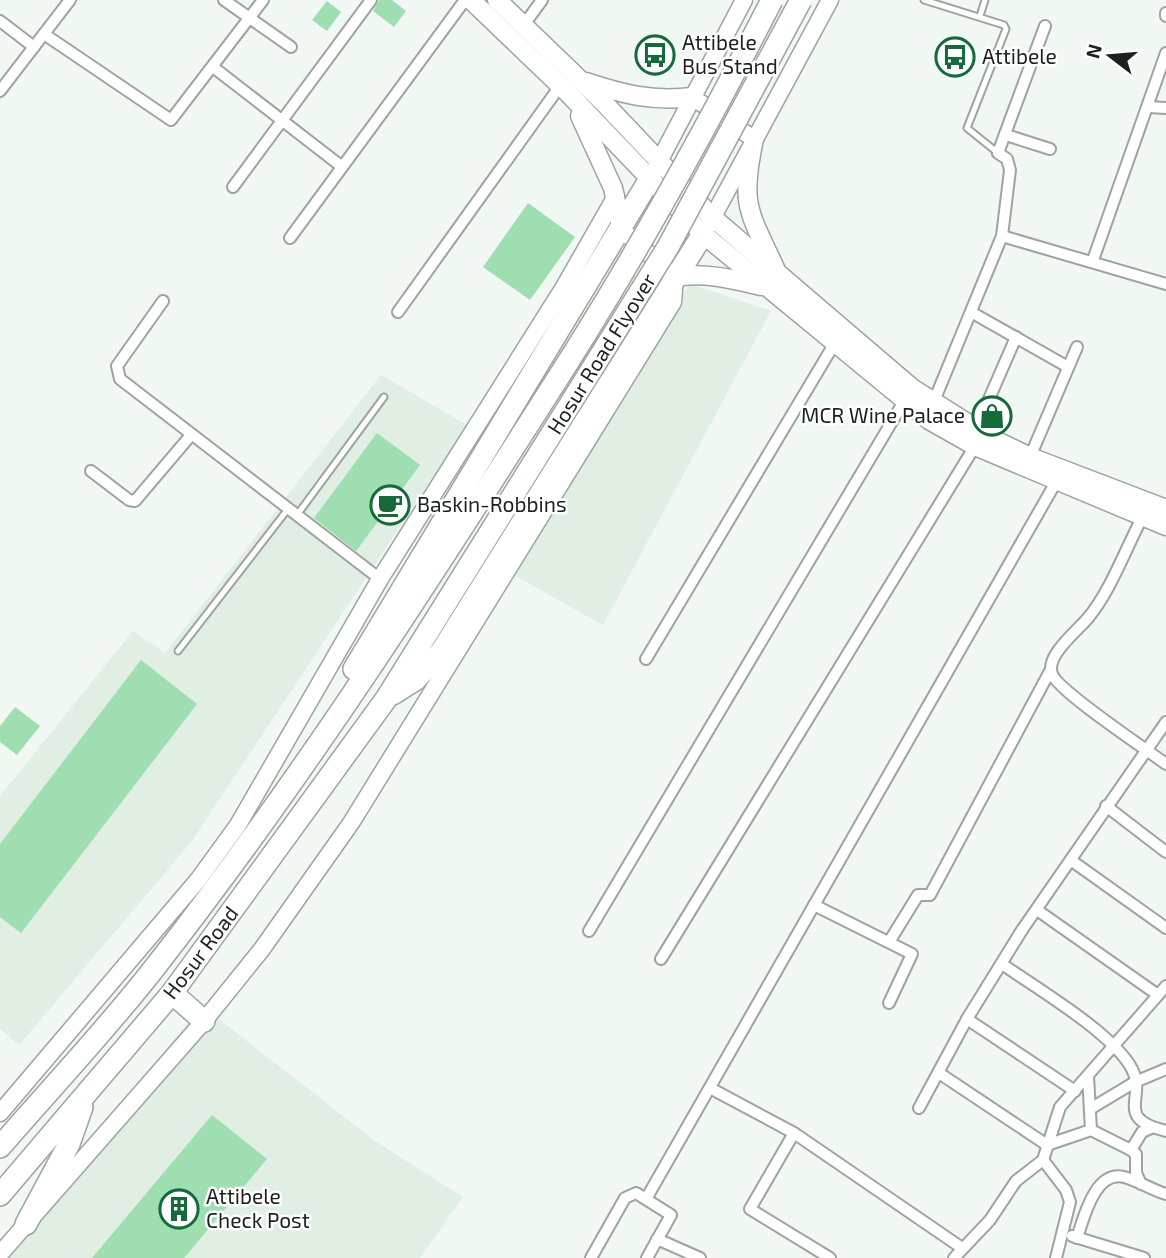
<svg xmlns="http://www.w3.org/2000/svg" width="1166" height="1258" viewBox="0 0 1166 1258" font-family="'Exo 2',sans-serif">
<style>
.built{fill:#e0eee4}
.building{fill:#9edeb1}
.lines{fill:none;stroke-linecap:round;stroke-linejoin:round}
.lane-casing{stroke:#9da39e;stroke-width:9}
.street-casing{stroke:#9da39e;stroke-width:14}
.secondary-casing{stroke:#9da39e;stroke-width:19}
.primary-casing{stroke:#9da39e;stroke-width:21}
.highway-casing{stroke:#9da39e;stroke-width:24}
.lane{stroke:#fff;stroke-width:5}
.street{stroke:#fff;stroke-width:10}
.secondary{stroke:#fff;stroke-width:16}
.primary{stroke:#fff;stroke-width:18}
.highway{stroke:#fff;stroke-width:21}
.highway-bridge-casing{stroke:#9da39e;stroke-width:24;stroke-linecap:butt}
.highway-bridge{stroke:#fff;stroke-width:21}
.labels{text-anchor:middle;stroke-width:5;stroke-linejoin:round;paint-order:stroke}
.poi-label{font-size:21px;fill:#1e201f;stroke:#fff;text-anchor:start}
.street-label{font-size:21px;fill:#1e201f;stroke:#fff}
</style>
<rect width="100%" height="100%" fill="#f1f7f2"/>
<g class="built">
<polygon points="690,284 771,311 603,625 512,574"/>
<polygon points="381,375 467,425 192,841 19,1045 0,1029 0,796 133,631 165,653"/>
<polygon points="202,1006 375,1141 463,1197 420,1258 0,1258 0,1247"/>
</g>
<g class="building">
<polygon points="379,0 392,0 406,11 394,27 373,11"/>
<polygon points="327,1 341,12 327,31 312,20"/>
<polygon points="528,203 575,237 530,300 483,267"/>
<polygon points="377,433 420,465 356,551 314,518"/>
<polygon points="141,660 197,704 21,933 0,917 0,844"/>
<polygon points="15,707 40,726 17,755 0,742 0,726"/>
<polygon points="212,1115 267,1159 184,1258 92,1258"/>
</g>
<g class="lines">
<g class="lane-casing">
<g id="lane">
<polyline points="924,0 1004,25 1006,29 967,128 998,153"/>
<polyline points="980,16 985,0"/>
<polyline points="297,515 384,397"/>
<polyline points="178,651 288,509"/>
</g>
</g>
<g class="street-casing">
<g id="street">
<polyline points="224,0 291,47"/>
<polyline points="1166,13 1166,16"/>
<polyline points="0,21 34,47"/>
<polyline points="523,26 542,0"/>
<polyline points="44,34 171,120 263,0"/>
<polyline points="213,67 341,166"/>
<polyline points="0,91 70,0"/>
<polyline points="1148,107 1166,108"/>
<polyline points="1006,135 1050,149"/>
<polyline points="233,187 371,0"/>
<polyline points="1002,236 1166,284"/>
<polyline points="290,238 465,0"/>
<polyline points="1093,260 1166,53"/>
<polyline points="163,301 117,366 120,379 380,579"/>
<polyline points="398,312 560,86"/>
<polyline points="971,312 1068,367"/>
<polyline points="932,406 1002,236 1010,170 1007,159 998,153 1045,26"/>
<polyline points="976,429 1016,337"/>
<polyline points="1030,457 1077,347"/>
<polyline points="91,471 129,500 135,501 191,435"/>
<path d="M1142,518C1125,550 1111,590 1088,618C1077,631 1045,656 1052,674C1058,691 1146,749 1166,764"/>
<polyline points="646,659 836,341"/>
<polyline points="1106,806 1166,852"/>
<polyline points="1072,861 1166,928"/>
<polyline points="814,905 912,954 889,1003"/>
<polyline points="1037,910 1158,995"/>
<polyline points="589,931 906,398"/>
<polyline points="889,942 918,895 930,895 1050,671"/>
<polyline points="661,959 975,446"/>
<path d="M1002,964C1036,988 1113,1033 1132,1069C1147,1098 1113,1118 1166,1131"/>
<polyline points="967,1019 1075,1091"/>
<polyline points="939,1073 1047,1145 1091,1130 1131,1150 1136,1154 1136,1173 1141,1184"/>
<polyline points="1088,1076 1091,1130"/>
<polyline points="710,1088 794,1133"/>
<polyline points="919,1108 967,1019 1022,930 1166,722"/>
<polyline points="1090,1109 1135,1082 1166,1069"/>
<polyline points="1131,1150 1142,1132 1151,1128"/>
<polyline points="1043,1160 1066,1190 1070,1202 1056,1258"/>
<polyline points="646,1199 1060,475"/>
<polyline points="1072,1236 1144,1258"/>
<path d="M1077,1238C1084,1217 1095,1170 1124,1177C1139,1181 1152,1190 1166,1194"/>
<polyline points="657,1239 700,1258"/>
<polyline points="591,1258 625,1198 636,1193 671,1215 647,1258"/>
<polyline points="830,1258 750,1209 794,1133 962,1248"/>
<polyline points="954,1258 990,1220 1016,1181 1043,1160 1060,1107 1166,986"/>
</g>
</g>
<g class="secondary-casing">
<g id="secondary">
<polyline points="692,97 754,139"/>
<polyline points="654,171 744,0"/>
<polyline points="708,226 830,0"/>
<polyline points="0,1113 198,880 238,825 380,579 564,287 616,196"/>
<polyline points="0,1254 204,1021 262,949 351,823 673,302 675,277 622,230"/>
</g>
</g>
<g class="primary-casing">
<g id="primary">
<polyline points="471,0 567,92 703,234 929,420 975,446 1166,526"/>
<polyline points="497,0 604,103 712,217 912,388 991,438 1030,457 1166,509"/>
<path d="M586,82C622,94 653,102 692,97"/>
<polyline points="580,116 613,188 622,230"/>
<path d="M754,139C740,204 748,210 775,268"/>
<path d="M675,277C705,272 732,279 761,286"/>
</g>
</g>
<g class="highway-casing">
<g id="highway">
<polyline points="354,669 650,179"/>
<polyline points="393,694 415,680 441,652 703,234"/>
<polyline points="172,993 204,1021"/>
<path d="M0,1147C51,1088 105,1031 152,971C305,776 438,567 570,359"/>
<polyline points="0,1195 172,993 386,699 592,369"/>
<polyline points="26,1224 69,1144 82,1107"/>
</g>
</g>
<use href="#lane" class="lane"/>
<use href="#street" class="street"/>
<use href="#secondary" class="secondary"/>
<use href="#primary" class="primary"/>
<use href="#highway" class="highway"/>
<g class="highway-bridge-casing">
<g id="highway-bridge">
<path d="M570,359C645,240 708,125 772,0"/>
<polyline points="592,369 668,247 801,0"/>
</g>
</g>
<use href="#highway-bridge" class="highway-bridge"/>
</g>
<defs>
<g id="bus-ring" transform="scale(2.0125)"><circle r="9.5" fill="#fff" stroke="#15693b" stroke-width="1.5"/><path d="M-5-6H5V4H4V6H2V4H-2V6H-4V4H-5ZM-3.5-4V0h7V-4ZM-3.5 1.2v1.5H-2V1.2ZM2 1.2v1.5H3.5V1.2Z" fill="#15693b"/></g>
<g id="shop-ring" transform="scale(2.0125)"><circle r="9.5" fill="#fff" stroke="#15693b" stroke-width="1.5"/><path d="M-5-2.5h2.3a2.7 3.5 0 0 1 5.4 0H5L5.5 6h-11ZM-1.5-2.5h3a1.5 2.3 0 0 0-3 0Z" fill="#15693b"/></g>
<g id="cafe-ring" transform="scale(2.0125)"><circle r="9.5" fill="#fff" stroke="#15693b" stroke-width="1.5"/><path d="M-5.5-4.5H6V0H3Q3 3.5 0 3.5H-2.5Q-5.5 3.5-5.5 0ZM3-3.2v2h1.7v-2ZM-6 4.5H4V6H-6Z" fill="#15693b"/></g>
<g id="building-ring" transform="scale(2.0125)"><circle r="9.5" fill="#fff" stroke="#15693b" stroke-width="1.5"/><path d="M-4-6H4V6H1V3H-1V6H-4ZM-2.5-4.3h1.7v1.8h-1.7ZM.8-4.3h1.7v1.8H.8ZM-2.5-1h1.7V.8h-1.7ZM.8-1h1.7V.8H.8Z" fill="#15693b"/></g>
</defs>
<g fill-rule="evenodd">
<use href="#bus-ring" x="655" y="55"/>
<use href="#bus-ring" x="955" y="57"/>
<use href="#shop-ring" x="992" y="416"/>
<use href="#cafe-ring" x="390" y="505"/>
<use href="#building-ring" x="179" y="1209"/>
</g>
<g class="labels">
<g class="poi-label">
<text x="682" y="50">Attibele<tspan x="682" dy="24">Bus Stand</tspan></text>
<text x="982" y="64">Attibele</text>
<text x="965" y="423" text-anchor="end">MCR Wine Palace</text>
<text x="417" y="512">Baskin-Robbins</text>
<text x="206" y="1204">Attibele<tspan x="206" dy="24">Check Post</tspan></text>
</g>
<g class="street-label">
<text transform="translate(602 354) rotate(-58)" y="7">Hosur Road Flyover</text>
<text transform="translate(201 953) rotate(-53)" y="7">Hosur Road</text>
</g>
</g>
<g transform="translate(1110 56) rotate(286)" stroke="#ffffff" stroke-width="5" paint-order="stroke">
<path d="M0-5L12 26L0 18L-12 26Z" fill="#1e201f"/>
<text y="-10" font-size="19" font-weight="bold" text-anchor="middle" fill="#1e201f">N</text>
</g>
</svg>
